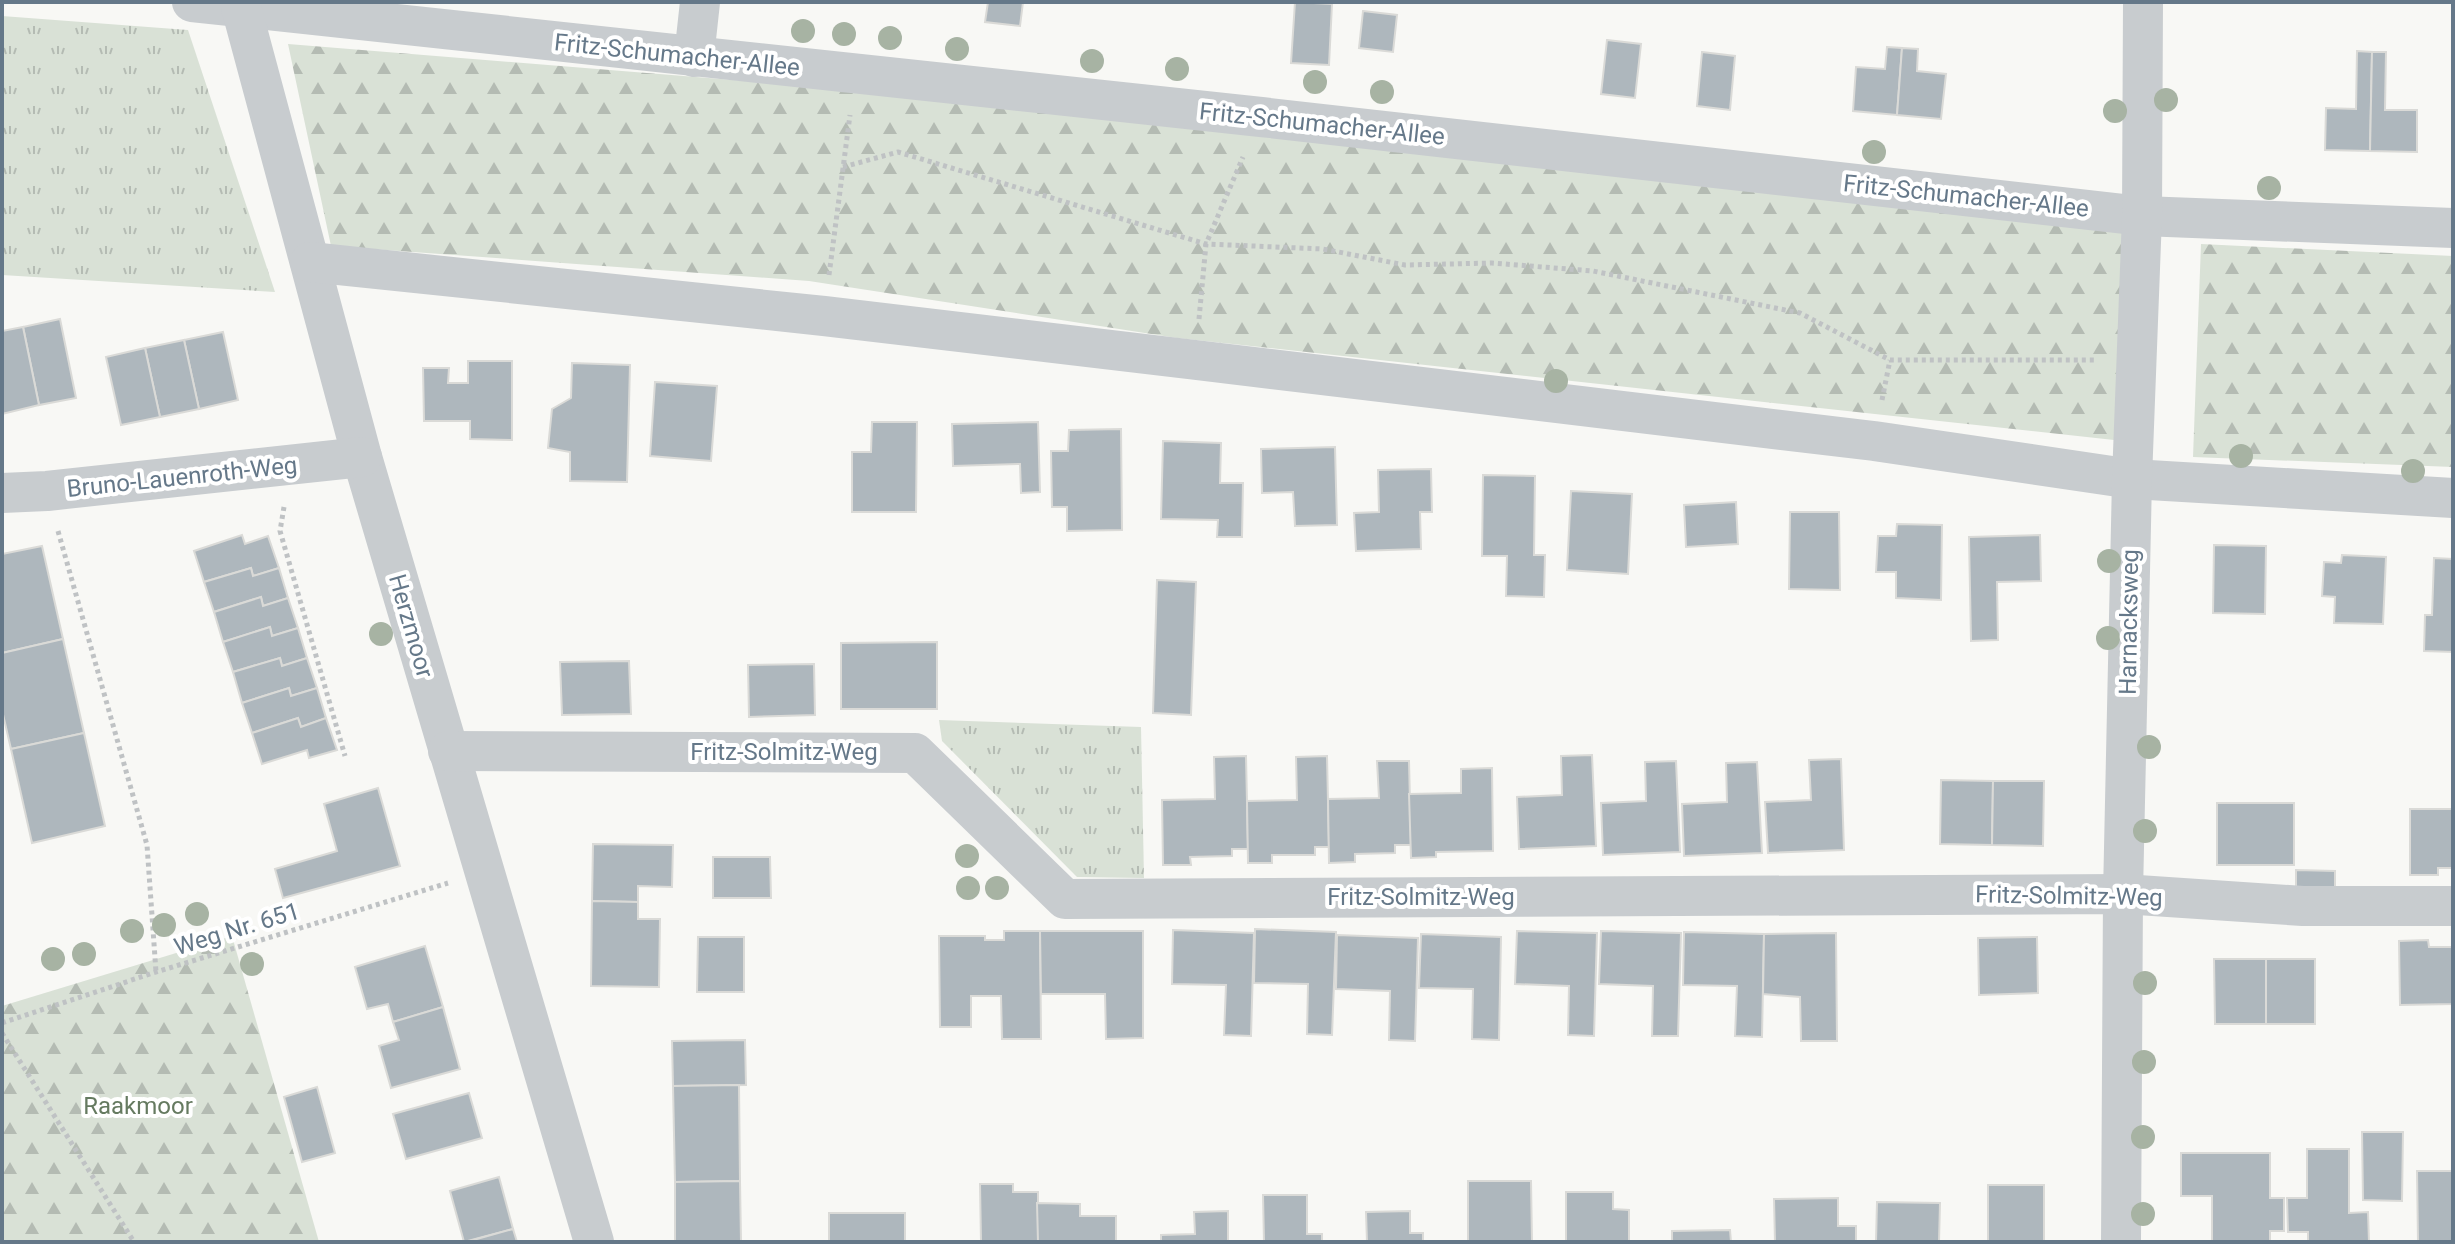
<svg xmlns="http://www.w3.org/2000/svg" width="2455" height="1244" viewBox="0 0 2455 1244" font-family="Roboto,sans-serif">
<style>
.grass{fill:url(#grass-tufts)}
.forest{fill:url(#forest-firs)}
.building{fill:#aeb7bd;stroke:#dadad7;stroke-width:2}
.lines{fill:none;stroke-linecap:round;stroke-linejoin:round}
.path{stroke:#bfc2c4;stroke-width:5;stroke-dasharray:4 4;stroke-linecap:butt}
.street{stroke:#c8cccf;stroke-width:40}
.tree{fill:#a7b3a3}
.labels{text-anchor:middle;stroke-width:8;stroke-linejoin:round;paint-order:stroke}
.street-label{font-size:24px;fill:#657889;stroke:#fff}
.park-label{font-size:24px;fill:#657a60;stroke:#fff}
</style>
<defs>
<pattern id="grass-tufts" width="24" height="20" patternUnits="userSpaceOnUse" patternTransform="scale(2)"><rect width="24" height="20" fill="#d9e1d6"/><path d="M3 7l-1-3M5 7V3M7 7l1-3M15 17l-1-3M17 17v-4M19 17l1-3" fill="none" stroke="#b4bbb3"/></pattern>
<pattern id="forest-firs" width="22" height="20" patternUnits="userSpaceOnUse" patternTransform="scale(2)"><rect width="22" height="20" fill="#d9e1d6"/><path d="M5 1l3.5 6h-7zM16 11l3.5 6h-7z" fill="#b4bbb3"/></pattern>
</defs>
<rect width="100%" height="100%" fill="#f8f8f5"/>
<g class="grass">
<polygon points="2,16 188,30 275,292 2,275"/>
<polygon points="939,720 1141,727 1144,878 1077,877 942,741"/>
</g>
<g class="forest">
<polygon points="288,44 980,100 2125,227 2114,440 1177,338 809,281 331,246"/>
<polygon points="2201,244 2453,256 2453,467 2193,457"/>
<polygon points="232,936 319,1242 2,1242 2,1006"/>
</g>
<g class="building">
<polygon points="988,2 1023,2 1020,26 985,22"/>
<polygon points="1295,2 1332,4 1329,65 1291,63"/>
<polygon points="1363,11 1397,15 1393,52 1359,48"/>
<polygon points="1607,40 1641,44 1635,98 1601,94"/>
<polygon points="1887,47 1902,48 1897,115 1853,111 1856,67 1885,69"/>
<polygon points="1902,48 1918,49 1917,71 1946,74 1941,119 1897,115"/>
<polygon points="2357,51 2372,52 2370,151 2325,150 2326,108 2356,109"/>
<polygon points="1702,52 1735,56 1730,110 1697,106"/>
<polygon points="2372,52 2386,52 2385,110 2417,110 2417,152 2370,151"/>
<polygon points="60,319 76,398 39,405 23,327"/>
<polygon points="23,327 39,405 2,414 2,331"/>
<polygon points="223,332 238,400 199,409 184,340"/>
<polygon points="184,340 199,409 160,417 145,348"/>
<polygon points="145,348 160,417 121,425 106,357"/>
<polygon points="468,361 512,361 512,440 470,439 470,421 424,421 423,368 449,368 448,383 468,383"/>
<polygon points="572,363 630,365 627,482 570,481 570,452 548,448 552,409 571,398"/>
<polygon points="655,382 717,386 711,461 650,456"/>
<polygon points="872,422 917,422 916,512 852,512 852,452 871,452"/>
<polygon points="1038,422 1040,492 1021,493 1020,464 953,466 952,424"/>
<polygon points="1121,429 1122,530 1067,531 1067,507 1052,507 1051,451 1068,451 1069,430"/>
<polygon points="1163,441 1221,443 1220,483 1243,483 1242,537 1217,537 1218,520 1161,519"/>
<polygon points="1335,447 1337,525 1295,526 1293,492 1262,493 1261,449"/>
<polygon points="1431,469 1432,512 1420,512 1421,549 1356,551 1354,513 1379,512 1378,470"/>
<polygon points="1483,475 1535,476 1534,555 1545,555 1544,597 1506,596 1507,556 1482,556"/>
<polygon points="1571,491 1632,494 1628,574 1567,570"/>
<polygon points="1736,502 1738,544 1686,547 1684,505"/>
<polygon points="1790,512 1839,512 1840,590 1789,589"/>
<polygon points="1897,524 1942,525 1941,600 1896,598 1896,572 1876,572 1878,536 1896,536"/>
<polygon points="242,535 245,544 268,536 279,568 253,576 251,568 204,582 194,551"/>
<polygon points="2040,535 2041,581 1997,582 1998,640 1971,641 1969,537"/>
<polygon points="2214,545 2266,546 2265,614 2213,613"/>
<polygon points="42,546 63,639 2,653 2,554"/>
<polygon points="2342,555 2386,557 2383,624 2334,623 2335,597 2322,596 2324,562 2341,563"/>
<polygon points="2434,558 2453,559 2453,652 2424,651 2425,615 2432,615"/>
<polygon points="251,568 253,576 279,568 288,598 263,606 261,597 214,612 204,582"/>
<polygon points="1157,580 1196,582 1191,715 1153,713"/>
<polygon points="261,597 263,606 288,598 298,628 272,636 270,627 223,642 214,612"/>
<polygon points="270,627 272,636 298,628 307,658 282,666 280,658 233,672 223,642"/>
<polygon points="63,639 84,733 11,749 2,710 2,653"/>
<polygon points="937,642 937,709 841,709 841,643"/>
<polygon points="280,658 282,666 307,658 317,688 291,696 289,688 242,703 233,672"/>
<polygon points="629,661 631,714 562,715 560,662"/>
<polygon points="814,664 815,715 749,717 748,665"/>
<polygon points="289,688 291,696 317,688 326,718 301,727 298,718 252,733 242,703"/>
<polygon points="298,718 301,727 326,718 337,750 309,758 307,750 262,764 252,733"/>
<polygon points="84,733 105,826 32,843 11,749"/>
<polygon points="1592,755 1596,846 1519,849 1517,797 1562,795 1561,756"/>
<polygon points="1246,756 1248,849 1232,849 1232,856 1190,857 1191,865 1163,865 1162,800 1215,799 1214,757"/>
<polygon points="1327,756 1329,847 1315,847 1315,855 1272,855 1272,863 1248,863 1247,801 1297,800 1296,757"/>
<polygon points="1841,759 1844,850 1768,853 1765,802 1811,800 1809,760"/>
<polygon points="1377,761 1409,761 1411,845 1395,845 1395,853 1355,854 1355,862 1329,863 1328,799 1379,798"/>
<polygon points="1676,761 1680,852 1603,855 1601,803 1646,801 1645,762"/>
<polygon points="1757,762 1762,853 1684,856 1682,804 1727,802 1726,763"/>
<polygon points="1492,768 1493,851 1436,852 1436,857 1411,858 1409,794 1461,793 1461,769"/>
<polygon points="1941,780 1993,781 1992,845 1940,844"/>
<polygon points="1993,781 2044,781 2043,846 1992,845"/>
<polygon points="378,788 400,866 283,898 275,869 337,851 324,804"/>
<rect x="2217" y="803" width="77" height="62"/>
<polygon points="2410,809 2453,809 2453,868 2438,868 2438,875 2410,875"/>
<polygon points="593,844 673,845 672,887 638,886 638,902 592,901"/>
<polygon points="713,857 770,857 771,898 713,898"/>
<polygon points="2296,870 2335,871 2335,890 2296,889"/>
<polygon points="592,901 638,902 638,919 660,919 659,987 591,986"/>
<polygon points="1255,929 1336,932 1332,1035 1307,1034 1308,984 1254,983"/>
<polygon points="1173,930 1254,933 1251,1036 1224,1035 1226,985 1172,984"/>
<polygon points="1004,931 1040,931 1041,1039 1002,1039 1001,996 971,996 971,1027 940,1027 939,936 985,936 985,940 1004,940"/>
<polygon points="1040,931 1143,931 1143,1038 1106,1039 1105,994 1041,994"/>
<polygon points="1517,931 1597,933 1594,1036 1568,1035 1569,986 1515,984"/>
<polygon points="1601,931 1681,933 1678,1036 1652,1036 1653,986 1599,984"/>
<polygon points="1684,932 1764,934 1762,1037 1735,1036 1737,986 1683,985"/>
<polygon points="1836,933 1837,1041 1801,1041 1800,997 1763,994 1764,934"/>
<polygon points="1421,934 1501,937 1499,1040 1472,1039 1473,989 1419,988"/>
<polygon points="1337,935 1418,938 1415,1041 1389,1040 1390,991 1336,989"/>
<polygon points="698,937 744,937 744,992 697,992"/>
<polygon points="2037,937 2038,993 1979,995 1978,938"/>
<polygon points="2428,940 2429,947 2453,947 2453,1004 2400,1005 2399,941"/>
<polygon points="425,946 443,1007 393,1022 388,1004 367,1009 355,967"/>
<polygon points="2214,959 2266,959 2266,1024 2215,1024"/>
<rect x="2266" y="959" width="49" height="65"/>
<polygon points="443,1007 460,1069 391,1088 379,1046 399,1040 393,1022"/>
<polygon points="745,1040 746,1085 673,1086 672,1041"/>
<polygon points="739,1085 740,1181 675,1182 673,1086"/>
<polygon points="317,1087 335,1153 302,1162 284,1097"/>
<polygon points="469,1093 482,1138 406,1159 393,1114"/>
<polygon points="2362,1132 2403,1132 2402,1201 2363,1200"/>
<polygon points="2307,1149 2349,1149 2349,1213 2368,1212 2369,1242 2308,1242 2308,1232 2288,1232 2287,1198 2307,1198"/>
<polygon points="2181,1153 2270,1153 2270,1198 2284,1198 2284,1231 2270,1231 2270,1242 2212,1242 2212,1196 2181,1196"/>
<polygon points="2417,1171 2453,1171 2453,1242 2418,1242"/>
<polygon points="499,1177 513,1229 464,1242 450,1191"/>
<polygon points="740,1181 741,1242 675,1242 675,1182"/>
<polygon points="1468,1181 1531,1181 1532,1242 1468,1242"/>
<polygon points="980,1184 1013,1184 1013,1192 1038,1192 1038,1242 981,1242"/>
<rect x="1988" y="1185" width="56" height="57"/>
<polygon points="1566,1192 1613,1192 1613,1209 1629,1210 1629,1242 1566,1242"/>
<polygon points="1263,1195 1307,1195 1307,1234 1322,1234 1322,1242 1264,1242"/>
<polygon points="1838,1198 1838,1226 1856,1226 1856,1242 1775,1242 1774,1199"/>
<polygon points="1877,1202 1940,1203 1939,1242 1876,1242"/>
<polygon points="1037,1203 1080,1204 1080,1216 1116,1216 1116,1242 1038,1242"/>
<polygon points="1228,1211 1228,1242 1161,1242 1161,1235 1195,1234 1194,1212"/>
<polygon points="1410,1211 1410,1233 1423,1233 1423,1242 1367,1242 1366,1212"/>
<rect x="829" y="1213" width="76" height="29"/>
<polygon points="513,1229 517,1242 466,1242"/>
<polygon points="1730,1230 1731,1242 1672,1242 1672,1231"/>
</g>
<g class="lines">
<g class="path">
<polyline points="843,167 898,152 1206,244 1323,249 1405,265 1492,263 1593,271 1800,313 1890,360 2095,360"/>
<polyline points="829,275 850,115"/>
<polyline points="1199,319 1206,244 1243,157"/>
<polyline points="1882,400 1890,360"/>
<polyline points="284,507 280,531 345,756"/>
<polyline points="58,531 147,845 156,972"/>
<polyline points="2,1023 156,972 448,883"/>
<polyline points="2,1033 134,1242"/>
</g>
<g class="street">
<polyline points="192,2 1261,117 2142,216 2453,228"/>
<polyline points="241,7 362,457 594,1242"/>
<polyline points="694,57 700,2"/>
<polyline points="310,262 824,316 1196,360 1874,441 2132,479 2453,498"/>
<polyline points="2,493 47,491 362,457"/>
<polyline points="448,751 915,753 1065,899 2123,894 2303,906 2453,906"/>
<polyline points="2121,1242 2123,894 2132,479 2142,216 2143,2"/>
</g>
</g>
<g class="tree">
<circle cx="803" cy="31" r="12"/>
<circle cx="844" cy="34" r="12"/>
<circle cx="890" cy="38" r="12"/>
<circle cx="957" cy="49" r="12"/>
<circle cx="1092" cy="61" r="12"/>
<circle cx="1177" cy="69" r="12"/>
<circle cx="1315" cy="82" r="12"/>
<circle cx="1382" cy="92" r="12"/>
<circle cx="2166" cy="100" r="12"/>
<circle cx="2115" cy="111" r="12"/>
<circle cx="1874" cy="152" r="12"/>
<circle cx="2269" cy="188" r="12"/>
<circle cx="1556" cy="381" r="12"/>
<circle cx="2241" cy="456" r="12"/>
<circle cx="2413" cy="471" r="12"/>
<circle cx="2109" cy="561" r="12"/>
<circle cx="381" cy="634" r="12"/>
<circle cx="2108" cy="638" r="12"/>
<circle cx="2149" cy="747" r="12"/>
<circle cx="2145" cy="831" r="12"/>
<circle cx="967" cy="856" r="12"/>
<circle cx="968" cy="888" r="12"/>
<circle cx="997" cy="888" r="12"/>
<circle cx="197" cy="914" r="12"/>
<circle cx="164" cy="925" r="12"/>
<circle cx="132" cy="931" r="12"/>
<circle cx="84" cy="954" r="12"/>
<circle cx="53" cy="959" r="12"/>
<circle cx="252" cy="964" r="12"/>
<circle cx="2145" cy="983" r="12"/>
<circle cx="2144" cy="1062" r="12"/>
<circle cx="2143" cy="1137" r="12"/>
<circle cx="2143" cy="1214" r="12"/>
</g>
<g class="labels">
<g class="street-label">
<text transform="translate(677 55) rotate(6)" y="8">Fritz-Schumacher-Allee</text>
<text transform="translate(1322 124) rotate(6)" y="8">Fritz-Schumacher-Allee</text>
<text transform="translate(1966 196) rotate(6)" y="8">Fritz-Schumacher-Allee</text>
<text transform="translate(182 477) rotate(-6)" y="8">Bruno-Lauenroth-Weg</text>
<text transform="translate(2129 622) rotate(-89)" y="8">Harnacksweg</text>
<text transform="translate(411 626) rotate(74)" y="8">Herzmoor</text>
<text x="784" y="760">Fritz-Solmitz-Weg</text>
<text transform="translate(2069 896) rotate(1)" y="8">Fritz-Solmitz-Weg</text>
<text x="1421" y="905">Fritz-Solmitz-Weg</text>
<text transform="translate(237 929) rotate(-17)" y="8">Weg Nr. 651</text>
</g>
<g class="park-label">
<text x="138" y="1114">Raakmoor</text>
</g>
</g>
<rect width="2455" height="1244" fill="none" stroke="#657889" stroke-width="8"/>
</svg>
